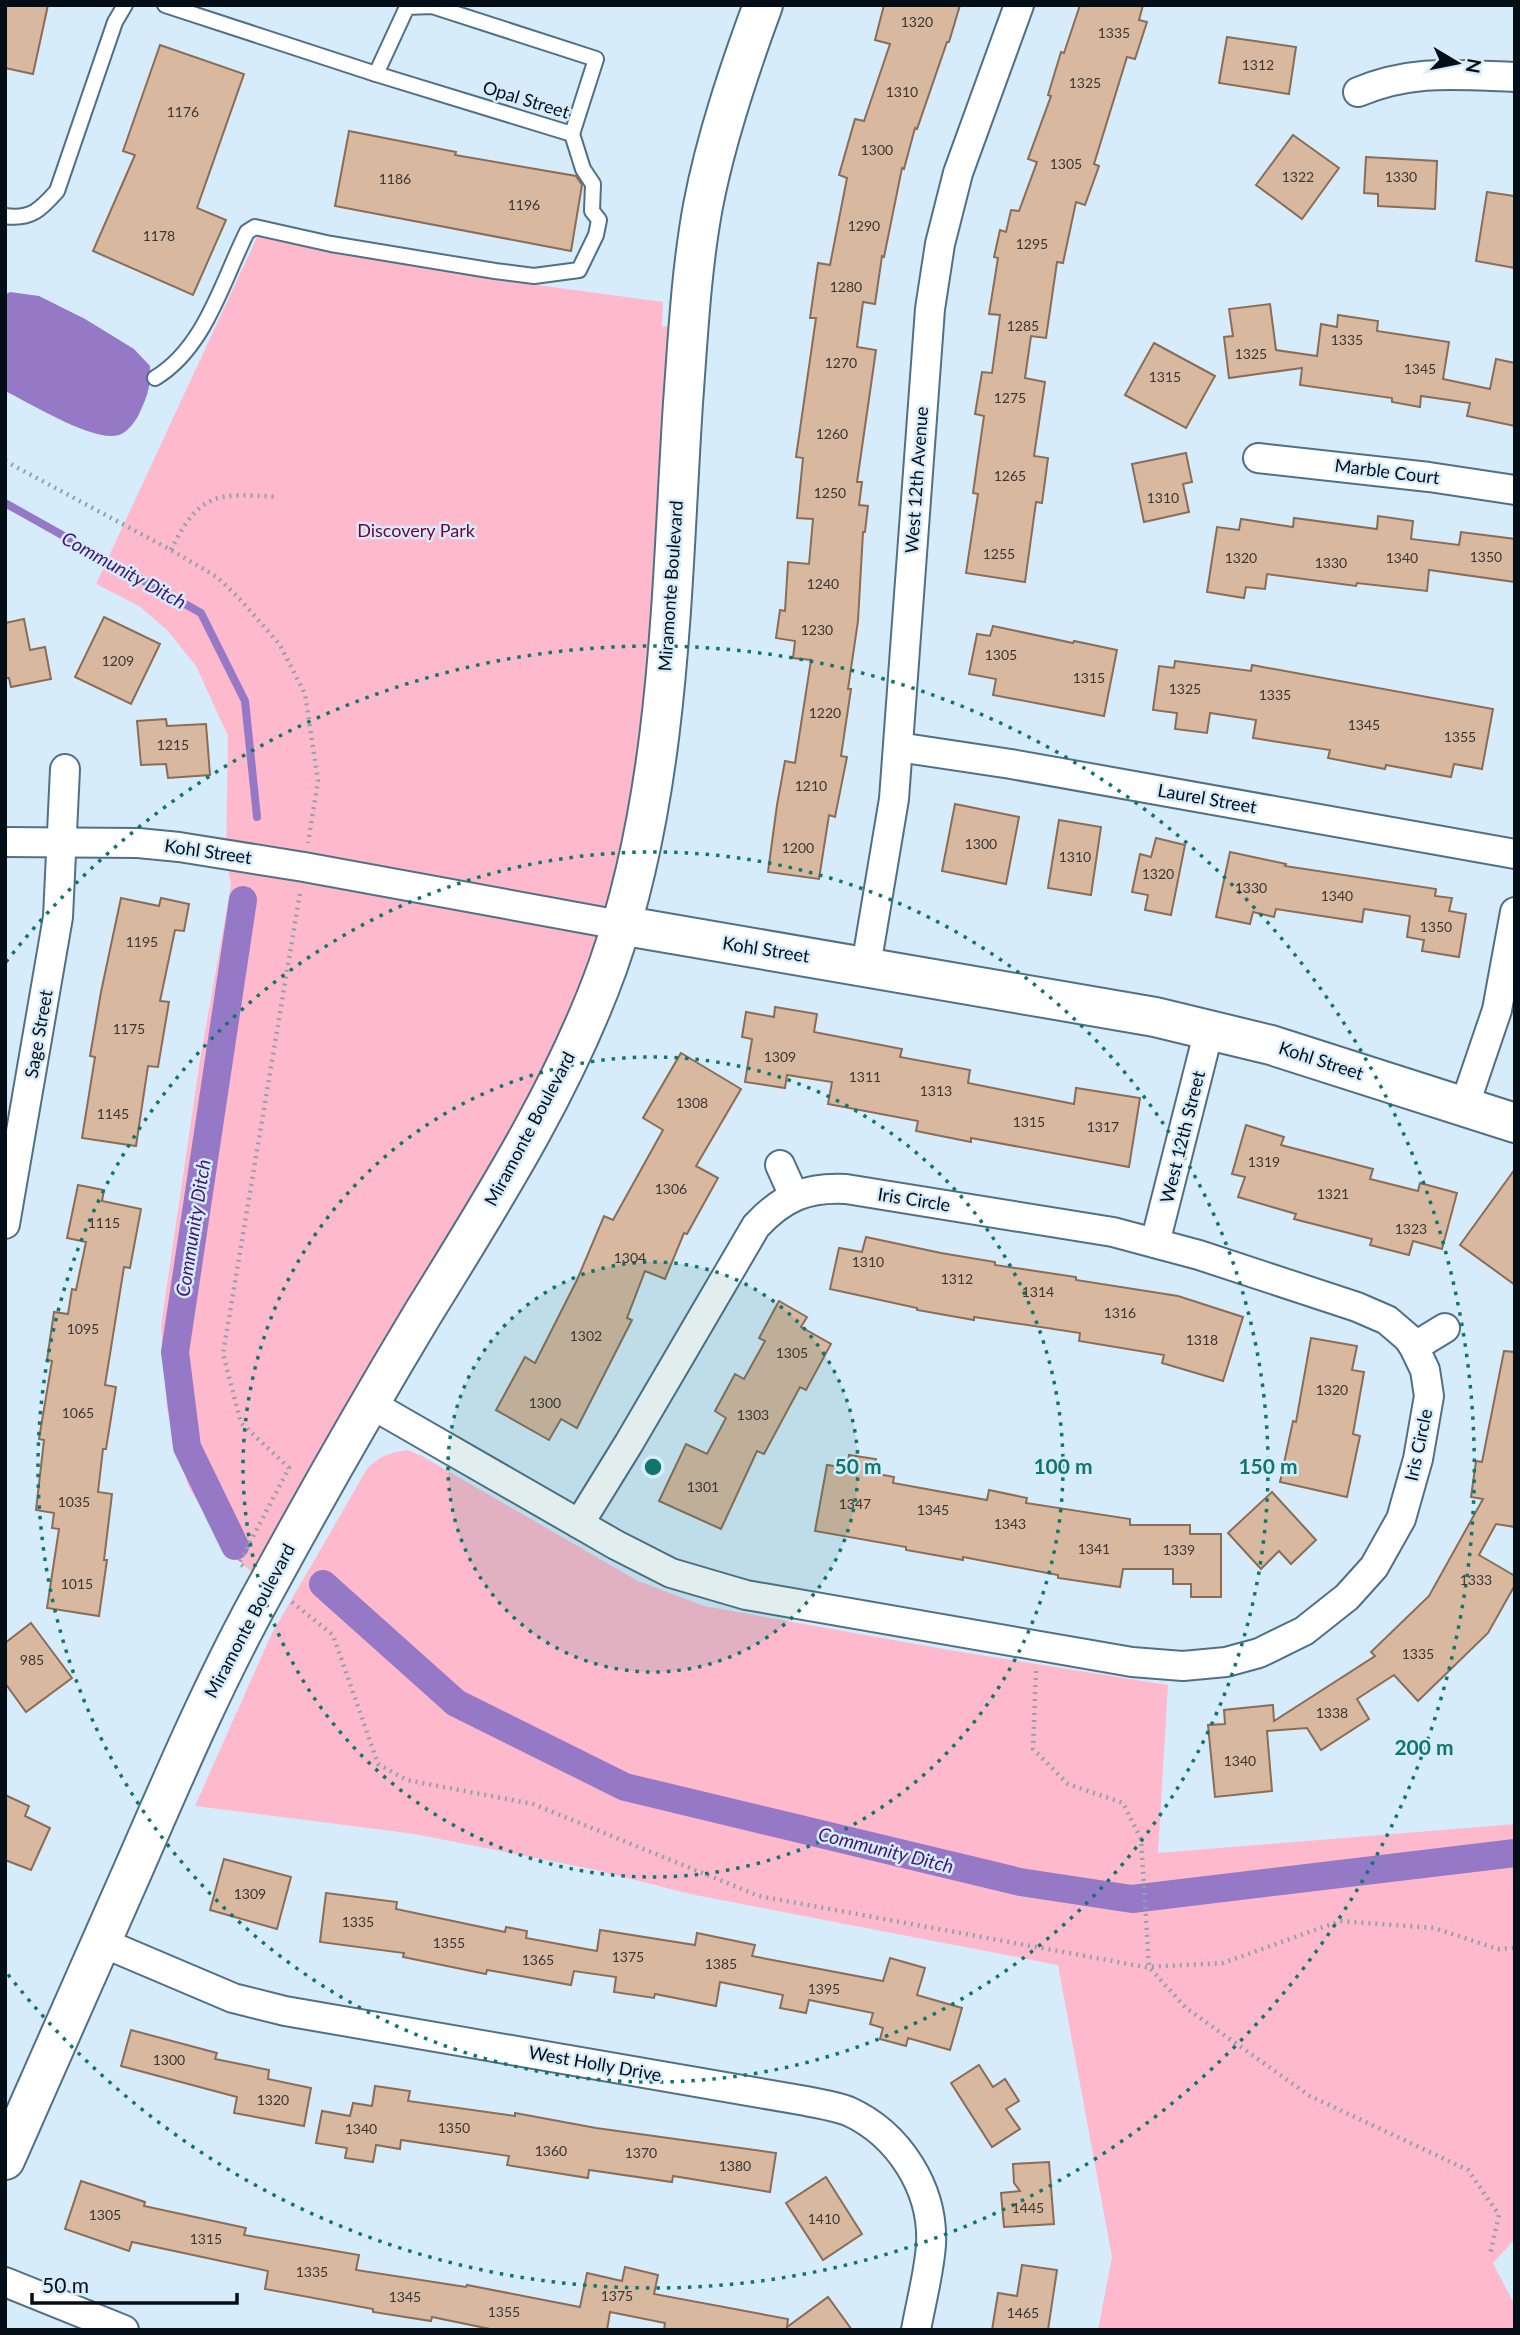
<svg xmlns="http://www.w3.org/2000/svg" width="1520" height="2335" viewBox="0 0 1520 2335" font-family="Lato,sans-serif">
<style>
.green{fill:#feb9cd}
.water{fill:#9579c6}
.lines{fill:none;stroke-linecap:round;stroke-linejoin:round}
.stream{stroke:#9579c6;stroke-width:8}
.canal{stroke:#9579c6;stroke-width:28}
.building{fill:#d8b89f;stroke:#8a6d56;stroke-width:2}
.lane-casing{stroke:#517086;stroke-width:18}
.street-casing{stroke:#517086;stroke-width:32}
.secondary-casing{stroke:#517086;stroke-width:42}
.path{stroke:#91a2af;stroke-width:4.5;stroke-dasharray:2 5;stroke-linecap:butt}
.lane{stroke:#fff;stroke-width:14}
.street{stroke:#fff;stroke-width:28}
.secondary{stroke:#fff;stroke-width:38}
.ring{fill:none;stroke:#0f766e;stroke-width:3.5;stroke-dasharray:3.5 7}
.labels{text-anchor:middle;stroke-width:5;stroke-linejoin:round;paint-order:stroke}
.number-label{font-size:14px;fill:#383838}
.street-label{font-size:18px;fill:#030e16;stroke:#d7ecfb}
.park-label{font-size:18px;fill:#720038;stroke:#d7ecfb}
.water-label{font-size:19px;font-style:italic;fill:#421572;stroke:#d7ecfb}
.centre{fill:#0f766e;stroke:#d7ecfb;stroke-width:3.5}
.ring-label{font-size:21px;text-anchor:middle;font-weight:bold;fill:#0f766e;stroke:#d7ecfb;stroke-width:5;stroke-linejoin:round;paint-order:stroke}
</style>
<rect width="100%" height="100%" fill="#d7ecfb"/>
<g class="green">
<polygon points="259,233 361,257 478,277 663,302 662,327 688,324 620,925 267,1585 229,1553 188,1486 167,1409 161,1326 200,1060 231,885 226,854 228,736 196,666 167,630 139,606 96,584"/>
<path d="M407,1450L422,1456L638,1581L704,1606L955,1651L1168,1685L1158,1853L1515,1824V2239L1493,2263L1515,2306V2330H1098L1112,2257L1058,1965L690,1894L596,1870L415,1834L195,1806L271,1635L367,1469C379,1456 389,1453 407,1450Z"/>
</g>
<path class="water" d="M10,292L39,296L85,319L134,349L150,366C150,388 149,392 140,412C136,421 128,432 119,435C94,443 30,403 5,391V295Z"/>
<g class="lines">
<polyline class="stream" points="5,503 201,613 245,701 257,817"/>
<g class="canal">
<polyline points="235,1546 187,1447 175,1352 243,900"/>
<polyline points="323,1584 456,1703 625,1787 1020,1882 1132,1899 1515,1853"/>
</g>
</g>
<g class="building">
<polygon points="5,5 48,5 33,74 5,68"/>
<polygon points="884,5 960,5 949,42 947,42 917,129 915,128 904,169 902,168 884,257 882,256 875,304 863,302 857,347 876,350 857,482 862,482 859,505 868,506 865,532 863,532 858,621 848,689 851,689 841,756 847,757 835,817 829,815 819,879 768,872 777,805 785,761 795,763 811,660 793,658 795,641 776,638 780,610 785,611 788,562 809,564 813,519 797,518 803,458 796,457 816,318 810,318 818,263 830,265 847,178 839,175 855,119 864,121 890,44 875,40"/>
<polygon points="1080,5 1143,5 1139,20 1147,22 1135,59 1127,57 1094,164 1099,166 1085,205 1076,202 1063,263 1057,262 1046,338 1031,336 1025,378 1045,382 1034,456 1048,458 1042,503 1036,502 1025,582 966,573 978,494 973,493 984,416 975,414 982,372 992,373 1000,315 989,314 998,258 994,257 1000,230 1006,232 1011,210 1019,211 1037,162 1028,159 1051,96 1048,95 1061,52 1064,53"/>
<polygon points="1227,37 1296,47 1289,94 1219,83"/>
<polygon points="160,45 244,74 197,208 226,220 193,295 93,251 135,155 123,151"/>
<polygon points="349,131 456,152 455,155 576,176 582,185 571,251 335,206"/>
<polygon points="1293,135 1339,168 1302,219 1256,185"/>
<polygon points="1366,157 1437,161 1435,209 1378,206 1378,194 1364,193"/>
<polygon points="1487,192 1515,196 1515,268 1476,261"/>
<polygon points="1270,304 1276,350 1317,356 1321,324 1337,327 1338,315 1378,321 1377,331 1449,342 1443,379 1490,389 1496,359 1515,363 1515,426 1467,416 1470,403 1421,396 1420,407 1392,402 1392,398 1300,385 1302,368 1229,378 1224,337 1233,336 1229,309"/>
<polygon points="1154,343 1215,376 1186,428 1125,395"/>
<polygon points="1186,453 1192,482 1183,484 1189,512 1144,522 1132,464"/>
<polygon points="1378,516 1413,521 1411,539 1459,545 1461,532 1515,539 1515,582 1429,570 1427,591 1357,583 1356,586 1267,574 1265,589 1246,587 1244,598 1207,592 1217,527 1239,530 1241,519 1293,527 1294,518 1377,529"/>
<polygon points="104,617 160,644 131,704 75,677"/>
<polygon points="24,619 30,650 45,647 51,679 11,687 9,678 5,678 5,623"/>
<polygon points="993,626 1073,643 1074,641 1117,650 1104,716 993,695 996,679 969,674 977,634 990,636"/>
<polygon points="1175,661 1251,671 1252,665 1493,709 1482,769 1454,764 1451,777 1386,765 1385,769 1328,758 1330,750 1253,738 1256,720 1210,713 1207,733 1175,729 1177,713 1153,710 1159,666 1174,668"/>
<polygon points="166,719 167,726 206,724 210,775 168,778 166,764 141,765 137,721"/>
<polygon points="955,804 1019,817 1006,884 942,871"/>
<polygon points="1059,820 1101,827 1091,895 1048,888"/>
<polygon points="1156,838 1185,845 1171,915 1145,910 1148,895 1132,892 1140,854 1151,857"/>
<polygon points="1230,852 1286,864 1285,866 1436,889 1435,896 1452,898 1449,911 1466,914 1459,957 1422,951 1424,940 1407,937 1410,916 1364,909 1362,922 1276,909 1274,917 1253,912 1250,924 1216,917"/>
<polygon points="121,898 159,906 161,898 189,904 184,931 175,930 160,1001 169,1002 158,1067 148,1066 136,1146 82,1138 95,1057 90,1056 101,992"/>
<polygon points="775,1007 817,1014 814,1032 902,1049 900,1057 970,1070 968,1083 1074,1104 1076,1088 1140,1098 1129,1167 971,1138 971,1142 916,1131 918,1121 828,1104 832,1082 787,1075 785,1088 745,1082 752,1039 742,1037 746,1012 774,1017"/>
<polygon points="681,1053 741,1089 696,1166 718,1178 687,1234 684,1233 665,1279 645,1271 627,1318 632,1320 577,1428 561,1419 549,1440 496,1410 525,1357 535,1363 577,1280 604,1216 613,1220 663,1130 643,1118"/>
<polygon points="1246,1125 1284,1137 1281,1145 1373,1169 1370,1179 1418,1191 1420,1183 1457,1193 1442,1249 1413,1241 1409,1255 1370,1245 1372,1239 1294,1219 1296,1214 1238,1197 1245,1177 1232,1174"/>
<polygon points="1515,1169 1515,1285 1460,1245"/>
<polygon points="78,1185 104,1190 102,1201 141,1209 130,1268 124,1267 105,1385 116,1387 106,1449 103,1449 98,1492 112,1494 104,1560 107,1560 99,1616 47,1608 59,1529 52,1528 54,1513 36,1510 44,1440 39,1439 52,1361 47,1360 54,1312 68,1314 72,1289 76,1290 86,1242 67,1238"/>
<polygon points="866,1237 941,1253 995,1262 995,1265 1076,1277 1076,1280 1178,1296 1243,1317 1223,1381 1162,1363 1164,1355 1079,1341 1080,1333 974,1317 974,1320 917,1310 917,1308 830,1289 839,1248 862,1252"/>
<polygon points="779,1301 807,1317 801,1327 831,1344 806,1390 800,1387 764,1454 757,1451 721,1529 659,1501 686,1444 707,1454 726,1418 715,1411 735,1374 744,1379 765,1341 759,1338"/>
<polygon points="1311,1338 1357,1346 1352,1370 1364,1372 1353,1434 1360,1436 1347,1497 1280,1482 1293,1421 1296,1422"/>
<polygon points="1504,1351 1515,1352 1515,1527 1496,1524 1479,1555 1515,1576 1515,1585 1488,1633 1418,1701 1394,1675 1357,1699 1369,1719 1321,1750 1307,1728 1267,1731 1272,1791 1215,1797 1208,1725 1225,1724 1224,1710 1273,1705 1274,1721 1375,1656 1371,1652 1429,1596 1483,1499 1471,1497 1476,1461 1482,1462"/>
<polygon points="849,1455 876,1459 873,1473 894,1477 893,1483 987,1500 989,1490 1027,1498 1026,1503 1130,1519 1130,1525 1190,1525 1190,1534 1221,1534 1221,1597 1191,1597 1191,1584 1173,1584 1173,1569 1123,1569 1120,1587 1058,1578 1058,1575 963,1557 963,1560 906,1550 906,1547 815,1531 827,1465 847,1468"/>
<polygon points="1272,1492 1316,1540 1291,1564 1279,1551 1261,1569 1228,1533"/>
<polygon points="31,1623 72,1678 26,1712 5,1683 5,1643"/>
<polygon points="5,1795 29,1806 25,1816 50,1828 31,1870 5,1860"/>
<polygon points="224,1859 291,1877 277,1929 210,1910"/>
<polygon points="326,1893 397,1902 396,1909 505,1932 506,1927 527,1931 526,1938 597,1951 600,1930 695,1945 697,1933 755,1945 752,1956 883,1981 890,1958 925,1968 917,1995 962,2008 950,2050 908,2038 906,2046 880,2039 883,2028 870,2024 873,2013 809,2000 806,2013 780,2008 783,1995 720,1982 716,2006 655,1994 654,1998 614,1992 616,1977 574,1971 571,1985 487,1970 486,1974 403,1957 404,1953 320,1942"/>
<polygon points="131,2030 217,2053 215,2059 269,2070 268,2079 311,2088 304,2126 234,2113 237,2097 121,2066"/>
<polygon points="979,2065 993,2087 1005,2079 1019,2101 1006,2109 1020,2129 992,2147 951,2083"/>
<polygon points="375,2086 410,2091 408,2101 515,2116 515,2113 596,2128 776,2153 770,2192 673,2176 672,2182 589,2170 588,2178 507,2165 509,2156 401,2140 400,2149 376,2145 373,2162 345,2158 347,2148 316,2143 322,2111 350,2116 353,2103 372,2106"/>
<polygon points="1049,2162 1054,2224 1004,2227 1001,2193 1020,2191 1014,2183 1013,2164"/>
<polygon points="826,2177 862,2234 823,2260 786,2203"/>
<polygon points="81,2181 145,2202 144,2206 246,2228 244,2235 359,2255 356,2270 466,2287 467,2285 580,2307 587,2273 622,2281 625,2267 658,2275 654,2294 788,2319 787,2327 828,2297 852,2330 664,2330 665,2323 610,2312 607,2330 495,2330 432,2317 431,2321 373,2312 373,2309 265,2289 268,2271 132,2242 129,2251 65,2229"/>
<polygon points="1022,2265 1057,2270 1048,2330 992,2330 998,2293 1017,2296"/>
</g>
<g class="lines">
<g class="lane-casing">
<g id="lane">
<polyline points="165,5 376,74"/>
<polygon points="432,6 596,59 572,134 376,74 407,7"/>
<path d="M5,216C31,220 41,209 57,191L115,22L125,5"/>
<path d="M155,378C205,348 222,282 247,232L255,227L331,244L495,271L534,276L579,270L596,235L599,220L592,211L593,184L583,169L572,134"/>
</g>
</g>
<g class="street-casing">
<g id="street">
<path d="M1358,92C1413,69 1457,75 1515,77"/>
<polyline points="1258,458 1429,477 1515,490"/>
<polyline points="898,747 1011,764 1515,854"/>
<polyline points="5,842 138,843 179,847 304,867 620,925"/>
<polyline points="866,966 894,799 930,309 940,244 958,173 1019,5"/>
<polyline points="1464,1107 1497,1010 1515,912"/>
<polyline points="780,1165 794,1196"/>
<polyline points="5,1224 58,917 65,769"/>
<polyline points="1155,1243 1209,1030"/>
<polyline points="1414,1347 1445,1328"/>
<path d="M369,1403L616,1545L671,1573L746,1595L1132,1662L1183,1666L1226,1662L1259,1653L1304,1631L1347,1597L1374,1567L1401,1519L1418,1459L1429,1396L1425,1370L1414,1347L1408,1338L1387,1320L1357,1307L1199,1255L1113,1232L846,1189C807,1187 783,1197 756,1226L629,1443L579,1524"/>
<path d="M101,1942L233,1998L285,2011L806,2101C820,2104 835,2106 848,2111C899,2134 934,2189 931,2245C929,2273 921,2302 916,2330"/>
<polyline points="5,2282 124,2330"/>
</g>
</g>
<g class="secondary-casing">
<g id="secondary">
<polyline points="620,925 1155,1017 1271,1045 1515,1123"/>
<path d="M5,2160C49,2060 93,1961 137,1861C177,1769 217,1676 266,1588C316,1496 368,1405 422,1315C491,1203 563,1091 608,966C671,787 671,590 683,403C688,337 691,271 703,206C716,138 739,70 763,5"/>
</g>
</g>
<g class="path">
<polyline points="5,461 171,550 217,577 238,597 280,645 305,694 318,781 308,843"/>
<path d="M171,550C200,491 218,493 278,497"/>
<polyline points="243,1566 239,1563 289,1468 241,1423 223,1354 300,893"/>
<polyline points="292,1602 333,1635 378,1764 407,1780 533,1804 759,1896 1145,1967 1223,1963 1340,1921 1434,1928 1498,1949 1515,1948"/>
<polyline points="1036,1671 1033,1749 1068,1784 1123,1803 1141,1839 1149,1967 1186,2008 1310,2096 1468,2170 1499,2215 1490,2255"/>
</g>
<use href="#lane" class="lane"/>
<use href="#street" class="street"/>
<use href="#secondary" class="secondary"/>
</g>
<circle cx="653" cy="1467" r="205" fill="#0f766e" fill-opacity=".12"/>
<g class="ring">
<circle cx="653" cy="1467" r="205"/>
<circle cx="653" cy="1467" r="410"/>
<circle cx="653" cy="1467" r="615"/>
<path d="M6 962A821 821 0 1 1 6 1972"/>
</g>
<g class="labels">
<g class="number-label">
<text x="917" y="27">1320</text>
<text x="1114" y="38">1335</text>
<text x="1258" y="70">1312</text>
<text x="1085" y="88">1325</text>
<text x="902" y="97">1310</text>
<text x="183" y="117">1176</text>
<text x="877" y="155">1300</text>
<text x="1066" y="169">1305</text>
<text x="1298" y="182">1322</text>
<text x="1401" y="182">1330</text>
<text x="395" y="184">1186</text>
<text x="524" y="210">1196</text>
<text x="864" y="231">1290</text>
<text x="159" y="241">1178</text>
<text x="1032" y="249">1295</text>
<text x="846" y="292">1280</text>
<text x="1023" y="331">1285</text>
<text x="1347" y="345">1335</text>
<text x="1251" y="359">1325</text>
<text x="841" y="368">1270</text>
<text x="1420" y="374">1345</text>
<text x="1165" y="382">1315</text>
<text x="1010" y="403">1275</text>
<text x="832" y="439">1260</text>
<text x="1010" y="481">1265</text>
<text x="830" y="498">1250</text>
<text x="1163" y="503">1310</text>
<text x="999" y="559">1255</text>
<text x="1486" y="562">1350</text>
<text x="1241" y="563">1320</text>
<text x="1402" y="563">1340</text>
<text x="1331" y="568">1330</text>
<text x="823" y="589">1240</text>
<text x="817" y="635">1230</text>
<text x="1001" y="660">1305</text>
<text x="118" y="666">1209</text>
<text x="1089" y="683">1315</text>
<text x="1185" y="694">1325</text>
<text x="1275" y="700">1335</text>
<text x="825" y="718">1220</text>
<text x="1364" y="730">1345</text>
<text x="1460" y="742">1355</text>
<text x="173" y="750">1215</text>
<text x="811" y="791">1210</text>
<text x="981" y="849">1300</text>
<text x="798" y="853">1200</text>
<text x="1075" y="862">1310</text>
<text x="1158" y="879">1320</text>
<text x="1251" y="893">1330</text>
<text x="1337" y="901">1340</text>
<text x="1436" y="932">1350</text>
<text x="142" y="947">1195</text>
<text x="129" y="1034">1175</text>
<text x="780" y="1062">1309</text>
<text x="865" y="1082">1311</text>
<text x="936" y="1096">1313</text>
<text x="692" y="1108">1308</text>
<text x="113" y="1119">1145</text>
<text x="1029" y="1127">1315</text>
<text x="1103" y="1132">1317</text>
<text x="1264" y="1167">1319</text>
<text x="671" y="1194">1306</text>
<text x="1333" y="1199">1321</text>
<text x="104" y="1228">1115</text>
<text x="1411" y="1234">1323</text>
<text x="630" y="1263">1304</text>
<text x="868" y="1267">1310</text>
<text x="957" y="1284">1312</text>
<text x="1038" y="1297">1314</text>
<text x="1120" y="1318">1316</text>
<text x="83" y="1334">1095</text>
<text x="586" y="1341">1302</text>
<text x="1202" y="1345">1318</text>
<text x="792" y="1358">1305</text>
<text x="1332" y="1395">1320</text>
<text x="545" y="1408">1300</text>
<text x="78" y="1418">1065</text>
<text x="753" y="1420">1303</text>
<text x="703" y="1492">1301</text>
<text x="74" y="1507">1035</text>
<text x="855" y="1509">1347</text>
<text x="933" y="1515">1345</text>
<text x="1010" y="1529">1343</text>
<text x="1094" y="1554">1341</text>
<text x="1179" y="1555">1339</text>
<text x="1476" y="1585">1333</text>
<text x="77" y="1589">1015</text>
<text x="1418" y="1659">1335</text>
<text x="32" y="1665">985</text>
<text x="1332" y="1718">1338</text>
<text x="1240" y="1766">1340</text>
<text x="250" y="1899">1309</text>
<text x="358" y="1927">1335</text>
<text x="449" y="1948">1355</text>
<text x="628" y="1962">1375</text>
<text x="538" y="1965">1365</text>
<text x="721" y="1969">1385</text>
<text x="824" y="1994">1395</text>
<text x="169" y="2065">1300</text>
<text x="273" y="2105">1320</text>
<text x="454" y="2133">1350</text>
<text x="361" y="2134">1340</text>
<text x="551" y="2156">1360</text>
<text x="641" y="2158">1370</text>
<text x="735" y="2171">1380</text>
<text x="1028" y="2213">1445</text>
<text x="105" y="2220">1305</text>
<text x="824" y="2224">1410</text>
<text x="206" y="2244">1315</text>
<text x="312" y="2277">1335</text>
<text x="617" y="2301">1375</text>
<text x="405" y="2302">1345</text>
<text x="504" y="2317">1355</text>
<text x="1023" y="2318">1465</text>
</g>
<g class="street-label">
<text transform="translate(526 100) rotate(17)" y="6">Opal Street</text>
<text transform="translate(1387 472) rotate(7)" y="6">Marble Court</text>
<text transform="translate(917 480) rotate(-86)" y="6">West 12th Avenue</text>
<text transform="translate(671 586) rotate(-86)" y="6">Miramonte Boulevard</text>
<text transform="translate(1207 799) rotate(10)" y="6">Laurel Street</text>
<text transform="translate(208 852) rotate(8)" y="6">Kohl Street</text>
<text transform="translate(766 950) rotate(9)" y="6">Kohl Street</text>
<text transform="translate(39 1034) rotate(-80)" y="6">Sage Street</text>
<text transform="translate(1321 1061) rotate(18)" y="6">Kohl Street</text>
<text transform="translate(530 1129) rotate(-62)" y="6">Miramonte Boulevard</text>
<text transform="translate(1183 1137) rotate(-76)" y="6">West 12th Street</text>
<text transform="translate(914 1200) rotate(9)" y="6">Iris Circle</text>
<text transform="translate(1419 1445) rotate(-78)" y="6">Iris Circle</text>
<text transform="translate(250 1621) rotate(-62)" y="6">Miramonte Boulevard</text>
<text transform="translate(595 2064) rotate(10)" y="6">West Holly Drive</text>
</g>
<g class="park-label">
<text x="416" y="537">Discovery Park</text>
</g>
<g class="water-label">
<text transform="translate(124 570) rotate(29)" y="7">Community Ditch</text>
<text transform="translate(193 1228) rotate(-81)" y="7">Community Ditch</text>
<text transform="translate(886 1850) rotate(14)" y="7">Community Ditch</text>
</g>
</g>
<circle cx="653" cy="1467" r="10" class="centre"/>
<g class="ring-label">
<text x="858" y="1474">50 m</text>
<text x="1063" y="1474">100 m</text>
<text x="1268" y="1474">150 m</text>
<text x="1424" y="1755">200 m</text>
</g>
<rect width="1520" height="2335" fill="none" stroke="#030e16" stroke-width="14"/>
<g transform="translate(1457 63) rotate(100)" stroke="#d7ecfb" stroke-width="5" paint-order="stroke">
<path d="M0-5L12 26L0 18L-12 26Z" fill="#030e16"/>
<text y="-10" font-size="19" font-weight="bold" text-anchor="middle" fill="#030e16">N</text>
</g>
<path d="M32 2293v10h205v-10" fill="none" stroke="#030e16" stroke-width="3.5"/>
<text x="42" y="2293" font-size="21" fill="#030e16" stroke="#d7ecfb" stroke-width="5" paint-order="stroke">50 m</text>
</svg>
